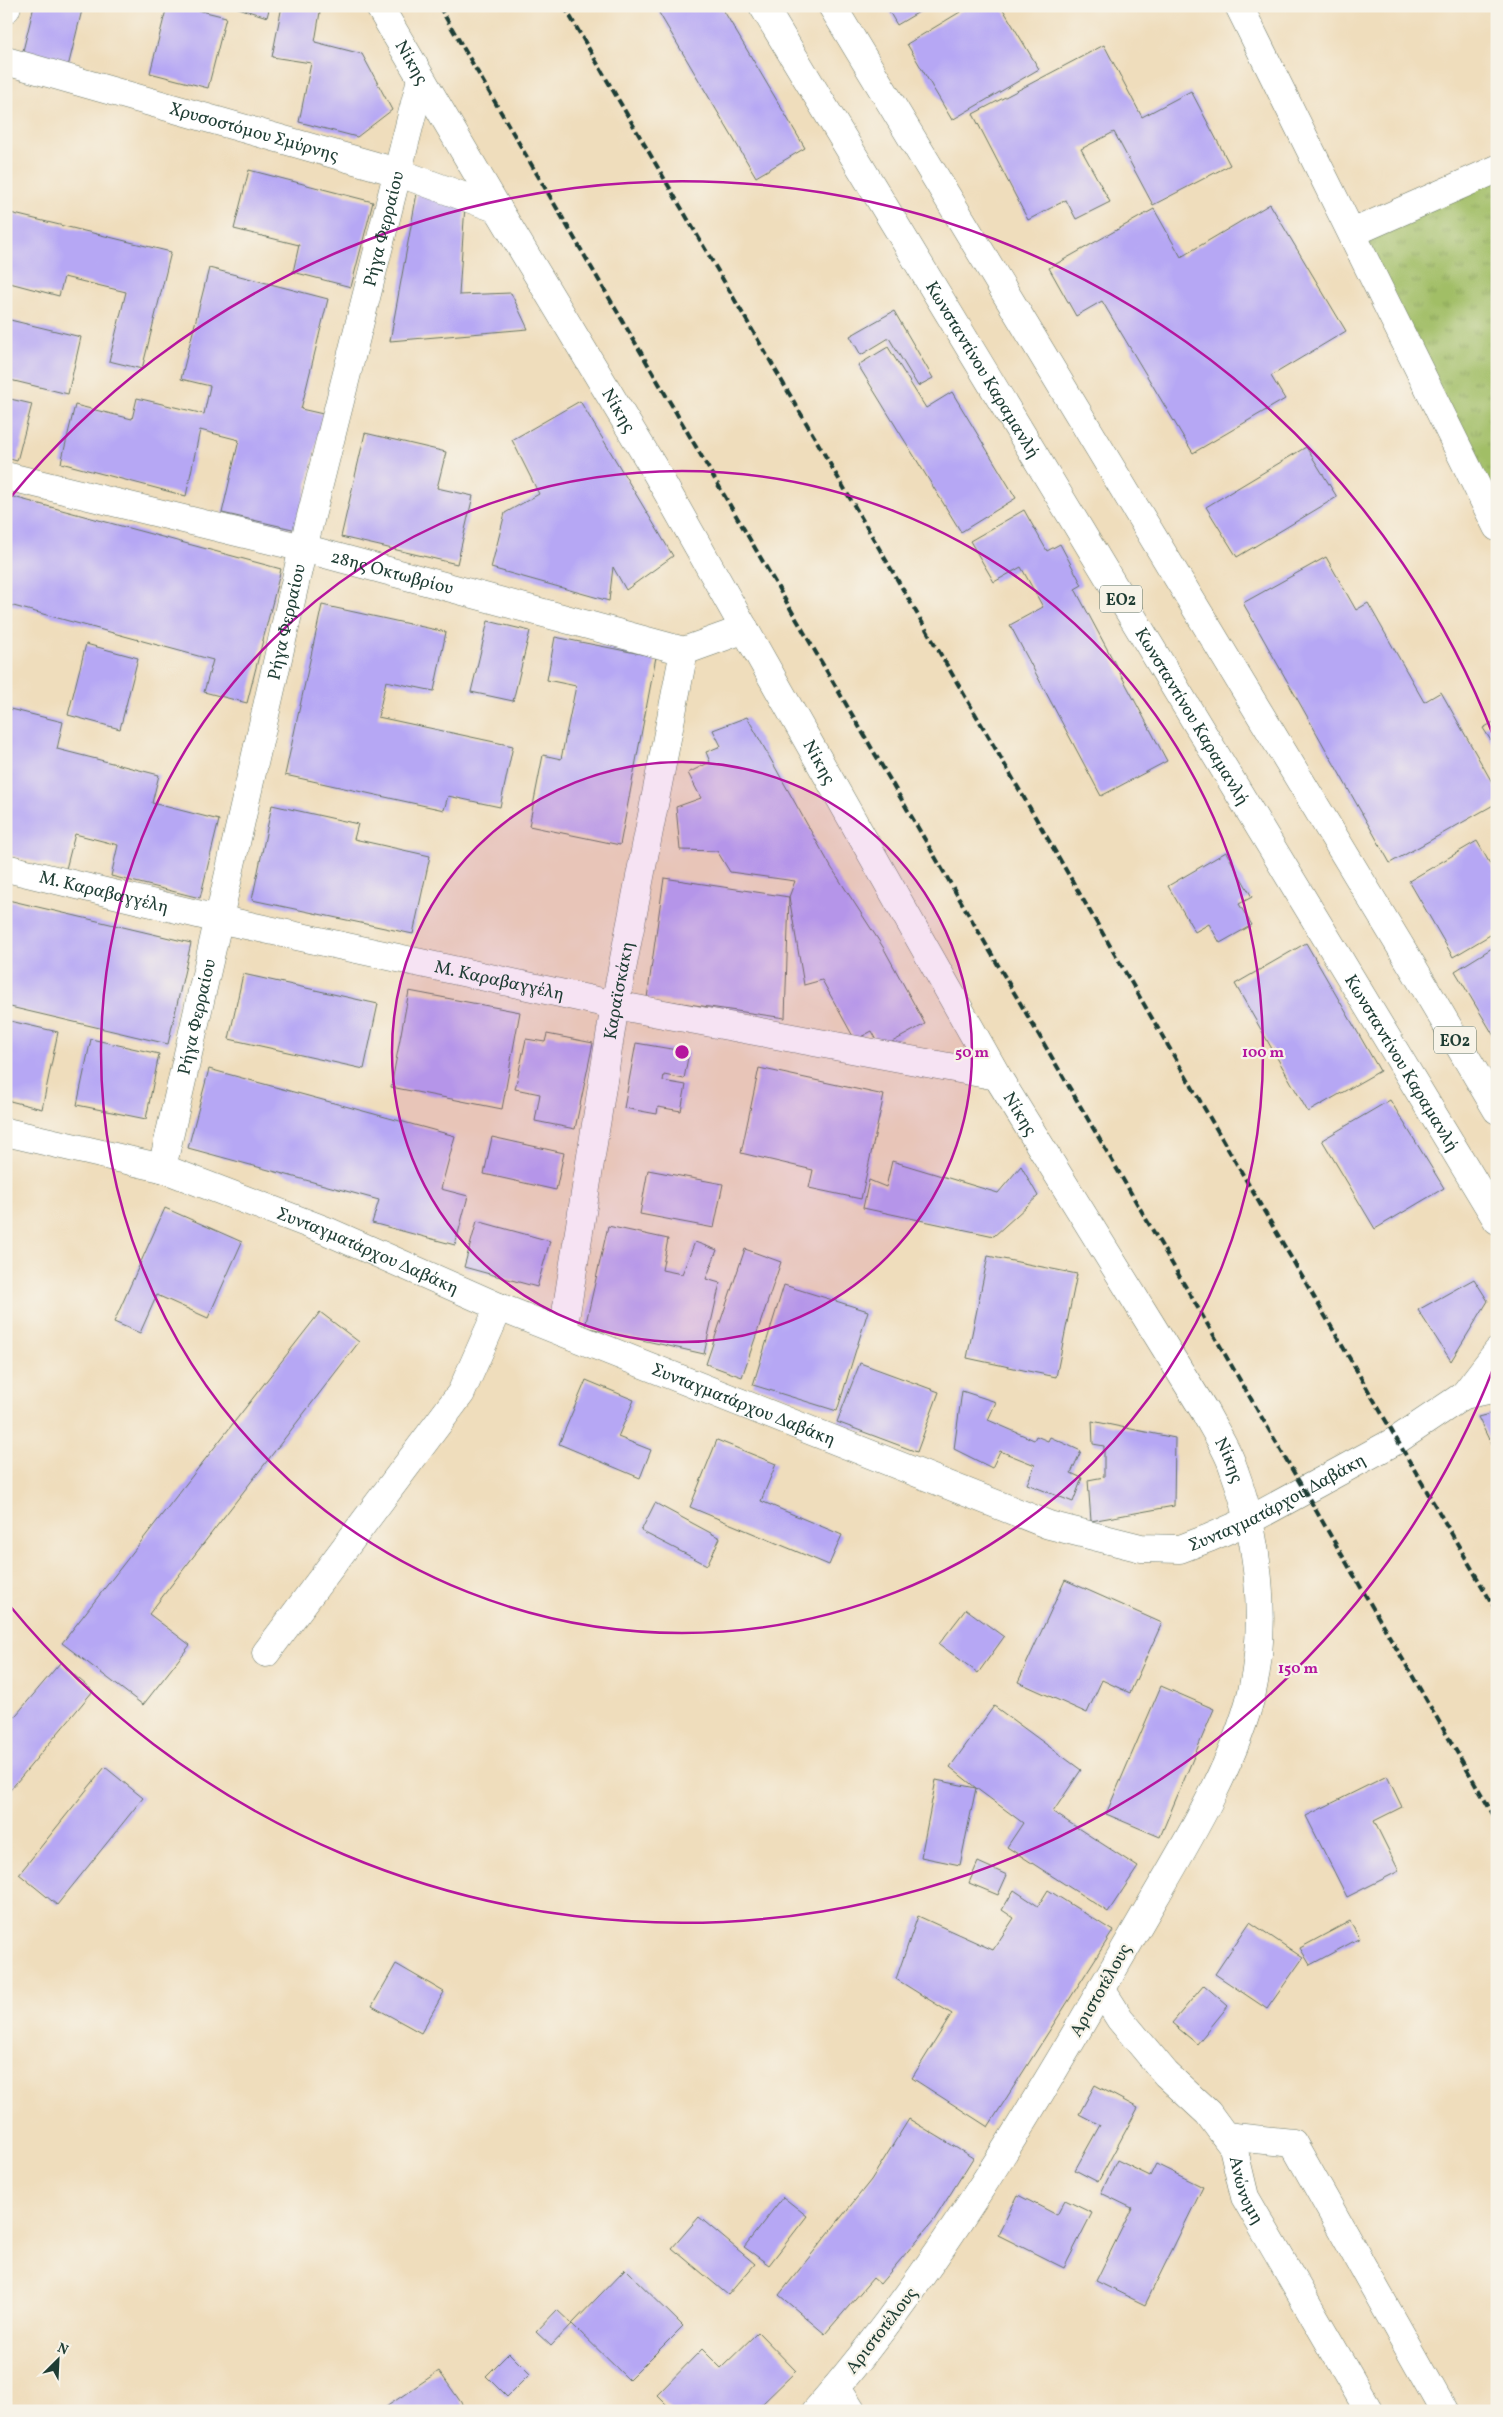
<svg xmlns="http://www.w3.org/2000/svg" width="1503" height="2417" viewBox="0 0 1503 2417" font-family="Vollkorn,serif">
<style>
.grass{fill:url(#grass-tufts);stroke:#607e4d}
.building{fill:#b6a7f4}
.lines{fill:none;stroke-linecap:round;stroke-linejoin:round}
.minor-casing{stroke:#687564;stroke-width:29}
.major-casing{stroke:#687564;stroke-width:29}
.minor{stroke:#fff;stroke-width:28}
.major{stroke:#fff;stroke-width:28}
.rail{stroke:#1f3d34;stroke-width:4;stroke-dasharray:8 4;stroke-linecap:butt}
.ring{fill:none;stroke:#b5179e;stroke-width:2.5}
.labels{text-anchor:middle;stroke-width:4.5;stroke-linejoin:round;paint-order:stroke}
.shield{fill:#f7f3e8;stroke:#60746a;stroke-width:1}
.shield-label{font-size:16px;font-weight:bold;fill:#1f3d34}
.street-label{font-size:18px;fill:#1f3d34;stroke:#f7f3e8}
.centre{fill:#b5179e;stroke:#f7f3e8;stroke-width:2.5}
.ring-label{font-size:15px;text-anchor:middle;font-weight:bold;fill:#b5179e;stroke:#f7f3e8;stroke-width:4.5;stroke-linejoin:round;paint-order:stroke}
</style>
<defs>
<pattern id="grass-tufts" width="24" height="20" patternUnits="userSpaceOnUse" patternTransform="scale(1.25)"><rect width="24" height="20" fill="#a1be66"/><path d="M3 7l-1-3M5 7V3M7 7l1-3M15 17l-1-3M17 17v-4M19 17l1-3" fill="none" stroke="#839c55"/></pattern>
</defs>
<rect width="100%" height="100%" fill="#f7f3e8"/>
<filter id="ink" filterUnits="userSpaceOnUse"><feTurbulence type="fractalNoise" baseFrequency=".02" numOctaves="2"/><feDisplacementMap in="SourceGraphic" scale="10" xChannelSelector="R" yChannelSelector="G"/><feConvolveMatrix kernelMatrix="1 2 1 2 8 2 1 2 1" color-interpolation-filters="sRGB"/></filter>
<filter id="wash" filterUnits="userSpaceOnUse"><feTurbulence type="fractalNoise" baseFrequency=".0096" numOctaves="4" result="noise"/><feDisplacementMap in="SourceGraphic" scale="20" xChannelSelector="R" yChannelSelector="G"/><feGaussianBlur stdDeviation="1.12" result="paint"/><feColorMatrix in="noise" values="0 0 0 0 0 0 0 0 0 0 0 0 0 0 0 0 0 1.4 0 .05"/><feComposite in="paint" operator="in"/></filter>
<g filter="url(#wash)">
<rect width="100%" height="100%" fill="#efddbc"/>
<polygon class="grass" points="1497,179 1497,510 1362,238"/>
<g id="blocks">
<g class="building">
<polygon points="34,6 83,6 67,71 21,59"/>
<polygon points="167,6 181,6 226,17 208,88 150,73"/>
<polygon points="232,6 270,6 267,17"/>
<polygon points="282,6 321,6 315,42 362,54 392,110 357,137 299,122 311,63 272,57"/>
<polygon points="655,6 721,6 805,148 756,177"/>
<polygon points="886,6 929,6 897,25"/>
<polygon points="970,6 1001,6 1039,69 952,120 907,44"/>
<polygon points="1104,45 1142,117 1191,91 1230,165 1153,205 1114,132 1081,149 1110,202 1076,219 1066,200 1028,220 973,114"/>
<polygon points="249,170 373,202 351,287 293,272 299,245 234,229"/>
<polygon points="417,193 465,205 459,295 511,293 528,329 390,341"/>
<polygon points="1270,204 1346,331 1271,376 1285,399 1193,453 1102,301 1076,316 1049,268 1154,209 1181,257"/>
<polygon points="6,212 171,252 142,369 109,361 126,292 64,277 59,296 6,282"/>
<polygon points="209,268 328,299 301,409 323,414 297,530 222,513 239,440 200,430 186,496 61,463 75,405 132,419 137,398 204,414 210,386 181,379"/>
<polygon points="894,311 933,378 918,386 889,338 861,355 850,336"/>
<polygon points="6,319 81,337 68,394 6,379"/>
<polygon points="888,347 926,408 952,392 1016,498 961,532 858,365"/>
<polygon points="6,398 32,404 17,461 6,458"/>
<polygon points="580,401 673,556 626,590 613,567 609,601 491,568 505,513 539,494 512,440"/>
<polygon points="365,433 446,452 437,488 473,496 457,564 341,537"/>
<polygon points="1306,447 1337,497 1237,557 1206,507"/>
<polygon points="6,495 281,569 247,703 204,692 213,660 6,604"/>
<polygon points="1024,510 1047,551 1060,544 1082,585 1075,589 1167,761 1101,796 1010,625 1043,607 1021,567 994,582 970,541"/>
<polygon points="1326,557 1356,610 1368,603 1424,702 1441,692 1497,791 1497,803 1390,863 1243,603"/>
<polygon points="322,605 446,632 434,691 386,681 378,717 513,746 500,807 448,796 444,810 285,775"/>
<polygon points="488,621 530,631 513,701 471,692"/>
<polygon points="555,637 656,657 620,845 529,826 543,755 561,759 576,686 547,680"/>
<polygon points="86,644 138,658 120,729 68,715"/>
<polygon points="10,709 63,722 57,749 159,775 152,803 219,820 200,898 111,876 118,845 75,834 66,869 6,854 6,725"/>
<polygon points="747,717 831,867 883,947 925,1024 881,1048 872,1031 855,1040 822,980 804,985 789,897 785,1018 647,998 664,878 789,897 795,881 730,872 717,851 680,850 676,807 701,798 688,773 710,762 706,752 721,746 713,730"/>
<polygon points="1497,720 1497,750 1483,728"/>
<polygon points="272,805 358,824 354,839 430,856 413,934 252,900"/>
<polygon points="1477,841 1497,876 1497,931 1453,957 1409,881"/>
<polygon points="1226,852 1252,897 1239,904 1252,925 1220,943 1209,924 1195,932 1168,886"/>
<polygon points="8,900 191,943 168,1044 6,1006 6,910"/>
<polygon points="1306,943 1380,1071 1308,1112 1235,984"/>
<polygon points="1497,945 1497,1041 1455,971"/>
<polygon points="243,974 378,1004 364,1069 229,1039"/>
<polygon points="409,991 520,1012 502,1109 391,1087"/>
<polygon points="6,1020 58,1032 42,1109 6,1100"/>
<polygon points="547,1034 593,1043 575,1129 535,1121 540,1094 515,1089 526,1039 545,1042"/>
<polygon points="91,1039 159,1054 146,1119 77,1105"/>
<polygon points="636,1043 689,1052 684,1079 664,1075 663,1081 686,1085 681,1111 658,1107 657,1114 624,1108"/>
<polygon points="759,1068 884,1095 861,1199 809,1188 813,1170 741,1153"/>
<polygon points="209,1069 455,1136 441,1189 468,1196 455,1245 372,1223 379,1200 188,1148"/>
<polygon points="1390,1100 1444,1188 1375,1229 1322,1140"/>
<polygon points="492,1137 564,1153 556,1190 484,1174"/>
<polygon points="892,1161 998,1193 1021,1166 1038,1196 994,1236 863,1208 869,1180 886,1187"/>
<polygon points="648,1170 723,1184 714,1228 640,1214"/>
<polygon points="165,1208 242,1242 208,1318 157,1295 140,1333 114,1322"/>
<polygon points="477,1221 550,1241 537,1287 464,1267"/>
<polygon points="608,1226 668,1239 662,1270 682,1274 695,1242 717,1250 706,1279 720,1283 704,1354 585,1327"/>
<polygon points="745,1249 781,1262 742,1377 706,1364"/>
<polygon points="988,1256 1077,1274 1056,1377 967,1358"/>
<polygon points="1474,1279 1488,1301 1451,1361 1418,1310"/>
<polygon points="784,1285 868,1311 837,1411 753,1385"/>
<polygon points="320,1312 359,1342 149,1614 190,1645 143,1705 62,1643"/>
<polygon points="860,1363 939,1392 917,1452 837,1422"/>
<polygon points="586,1380 634,1400 618,1437 651,1450 640,1478 559,1444"/>
<polygon points="962,1391 996,1402 988,1420 1034,1440 1036,1436 1048,1441 1050,1437 1081,1451 1071,1473 1082,1478 1073,1502 1027,1484 1035,1465 1000,1451 992,1468 954,1449"/>
<polygon points="1497,1412 1497,1456 1478,1417"/>
<polygon points="1092,1421 1175,1438 1174,1506 1091,1521 1088,1480 1104,1477 1104,1446 1093,1444"/>
<polygon points="717,1440 776,1464 761,1501 842,1535 829,1565 690,1507"/>
<polygon points="655,1503 720,1538 707,1565 641,1531"/>
<polygon points="1065,1580 1162,1623 1130,1693 1102,1680 1087,1713 1018,1682"/>
<polygon points="966,1609 1004,1637 978,1673 939,1644"/>
<polygon points="60,1663 93,1691 6,1795 6,1727"/>
<polygon points="1161,1686 1214,1709 1160,1837 1106,1814"/>
<polygon points="994,1706 1081,1770 1053,1812 1138,1867 1108,1912 1007,1847 1023,1823 976,1788 960,1865 921,1857 936,1780 976,1788 950,1767"/>
<polygon points="105,1767 143,1798 57,1905 19,1874"/>
<polygon points="1387,1776 1402,1807 1374,1821 1399,1871 1347,1897 1306,1816"/>
<polygon points="978,1862 1007,1875 998,1895 969,1883"/>
<polygon points="1014,1890 1038,1906 1048,1890 1113,1931 988,2127 912,2078 952,2014 896,1979 918,1916 993,1950 1014,1918 1002,1910"/>
<polygon points="1350,1921 1360,1938 1310,1965 1300,1948"/>
<polygon points="1250,1922 1303,1958 1267,2009 1215,1974"/>
<polygon points="396,1964 444,1992 421,2033 372,2006"/>
<polygon points="1204,1985 1228,2006 1197,2044 1172,2023"/>
<polygon points="1095,2085 1138,2108 1098,2182 1075,2170 1100,2125 1079,2114"/>
<polygon points="909,2119 973,2158 934,2220 880,2284 873,2278 825,2334 779,2295 871,2180"/>
<polygon points="1117,2160 1150,2176 1156,2164 1203,2187 1145,2305 1096,2281 1132,2208 1101,2193"/>
<polygon points="1018,2195 1057,2215 1065,2200 1092,2213 1064,2268 998,2235"/>
<polygon points="783,2197 807,2216 769,2265 744,2247"/>
<polygon points="699,2217 755,2264 728,2295 672,2248"/>
<polygon points="625,2269 683,2326 629,2380 572,2324"/>
<polygon points="557,2310 572,2324 551,2346 536,2332"/>
<polygon points="758,2332 796,2371 760,2406 765,2411 673,2411 657,2395 702,2349 721,2368"/>
<polygon points="509,2353 530,2374 507,2397 486,2376"/>
<polygon points="439,2371 467,2411 381,2411 389,2405"/>
</g>
</g>
</g>
<g filter="url(#ink)">
<use href="#blocks" fill-opacity="0" stroke="#687564" stroke-width="1"/>
<g class="lines">
<g class="minor-casing">
<g id="minor">
<path id="s1" d="M379,6L498,209L652,465L997,1076L1205,1412C1214,1430 1227,1448 1233,1467C1258,1534 1268,1621 1252,1692C1231,1777 1172,1866 1129,1942C1034,2105 940,2268 816,2411"/>
<polyline points="1239,6 1497,527"/>
<polyline points="6,9 7,6"/>
<path id="s2" d="M6,61L397,172L498,209"/>
<polyline points="1352,233 1497,169"/>
<path id="s3" d="M6,476L303,548L684,651L745,629"/>
<path id="s4" d="M6,868L218,919L615,1005L997,1076"/>
<path id="s5" d="M6,1132L162,1168L327,1231L499,1307L1049,1525L1141,1548L1180,1549L1209,1538L1250,1520L1397,1440L1464,1395L1497,1352"/>
<path id="s6" d="M162,1168L303,548L421,79"/>
<path id="s7" d="M563,1332L615,1005L684,651"/>
<polyline points="1464,1395 1497,1388"/>
<polyline points="266,1653 461,1393 499,1307"/>
<path id="s8" d="M1101,1989L1120,2019L1166,2074L1208,2113L1233,2147L1245,2197L1369,2411"/>
<polyline points="1225,2136 1293,2143 1444,2411"/>
<polyline points="837,2387 852,2411"/>
</g>
</g>
<g class="major-casing">
<g id="major">
<path id="s9" d="M763,6L1497,1220"/>
<polyline points="832,6 1414,969 1497,1110"/>
</g>
</g>
<use href="#minor" class="minor"/>
<use href="#major" class="major"/>
<g class="rail">
<polyline points="439,6 1497,1821"/>
<polyline points="564,6 1497,1612"/>
</g>
</g>
</g>
<circle cx="682" cy="1052" r="290" fill="#b5179e" fill-opacity=".12"/>
<g class="ring">
<circle cx="682" cy="1052" r="290"/>
<circle cx="682" cy="1052" r="581"/>
<path d="M1495 1364A871 871 0 0 1 10 1606M10 498A871 871 0 0 1 1495 740"/>
</g>
<g class="labels">
<g class="shield">
<rect x="1100" y="585.5" width="42" height="27" rx="4"/>
<rect x="1434" y="1026.5" width="42" height="27" rx="4"/>
</g>
<g class="shield-label">
<text x="1121" y="605">ΕΟ2</text>
<text x="1455" y="1046">ΕΟ2</text>
</g>
<g class="street-label">
<text dy="6" stroke="none"><textPath href="#s1" startOffset="65">Νίκης</textPath></text>
<text dy="6" stroke="none"><textPath href="#s2" startOffset="258">Χρυσοστόμου Σμύρνης</textPath></text>
<text dy="6" stroke="none"><textPath href="#s6" startOffset="965">Ρήγα Φερραίου</textPath></text>
<text dy="6" stroke="none"><textPath href="#s9" startOffset="425">Κωνσταντίνου Καραμανλή</textPath></text>
<text dy="6" stroke="none"><textPath href="#s1" startOffset="470">Νίκης</textPath></text>
<text dy="6" stroke="none"><textPath href="#s3" startOffset="398">28ης Οκτωβρίου</textPath></text>
<text dy="6" stroke="none"><textPath href="#s6" startOffset="560">Ρήγα Φερραίου</textPath></text>
<text dy="6" stroke="none"><textPath href="#s9" startOffset="830">Κωνσταντίνου Καραμανλή</textPath></text>
<text dy="6" stroke="none"><textPath href="#s1" startOffset="875">Νίκης</textPath></text>
<text dy="6" stroke="none"><textPath href="#s4" startOffset="101">Μ. Καραβαγγέλη</textPath></text>
<text dy="6" stroke="none"><textPath href="#s4" startOffset="506">Μ. Καραβαγγέλη</textPath></text>
<text dy="6" stroke="none"><textPath href="#s7" startOffset="346">Καραϊσκάκη</textPath></text>
<text dy="6" stroke="none"><textPath href="#s6" startOffset="155">Ρήγα Φερραίου</textPath></text>
<text dy="6" stroke="none"><textPath href="#s9" startOffset="1235">Κωνσταντίνου Καραμανλή</textPath></text>
<text dy="6" stroke="none"><textPath href="#s1" startOffset="1280">Νίκης</textPath></text>
<text dy="6" stroke="none"><textPath href="#s5" startOffset="382">Συνταγματάρχου Δαβάκη</textPath></text>
<text dy="6" stroke="none"><textPath href="#s5" startOffset="788">Συνταγματάρχου Δαβάκη</textPath></text>
<text dy="6" stroke="none"><textPath href="#s1" startOffset="1685">Νίκης</textPath></text>
<text dy="6" stroke="none"><textPath href="#s5" startOffset="1358">Συνταγματάρχου Δαβάκη</textPath></text>
<text transform="translate(1100 1990) rotate(-60)" y="6">Αριστοτέλους</text>
<text dy="6" stroke="none"><textPath href="#s8" startOffset="252">Ανώνυμη</textPath></text>
<text transform="translate(881 2330) rotate(-52)" y="6">Αριστοτέλους</text>
</g>
</g>
<circle cx="682" cy="1052" r="8" class="centre"/>
<g class="ring-label">
<text x="972" y="1057">50 m</text>
<text x="1263" y="1057">100 m</text>
<text x="1298" y="1673">150 m</text>
</g>
<rect width="1503" height="2417" fill="none" stroke="#f7f3e8" stroke-width="25"/>
<g transform="translate(58 2360) rotate(24)" stroke="#f7f3e8" stroke-width="4" paint-order="stroke">
<path d="M0-4L9 19L0 12L-9 19Z" fill="#1f3d34"/>
<text y="-8" font-size="14" font-weight="bold" text-anchor="middle" fill="#1f3d34">N</text>
</g>
</svg>
